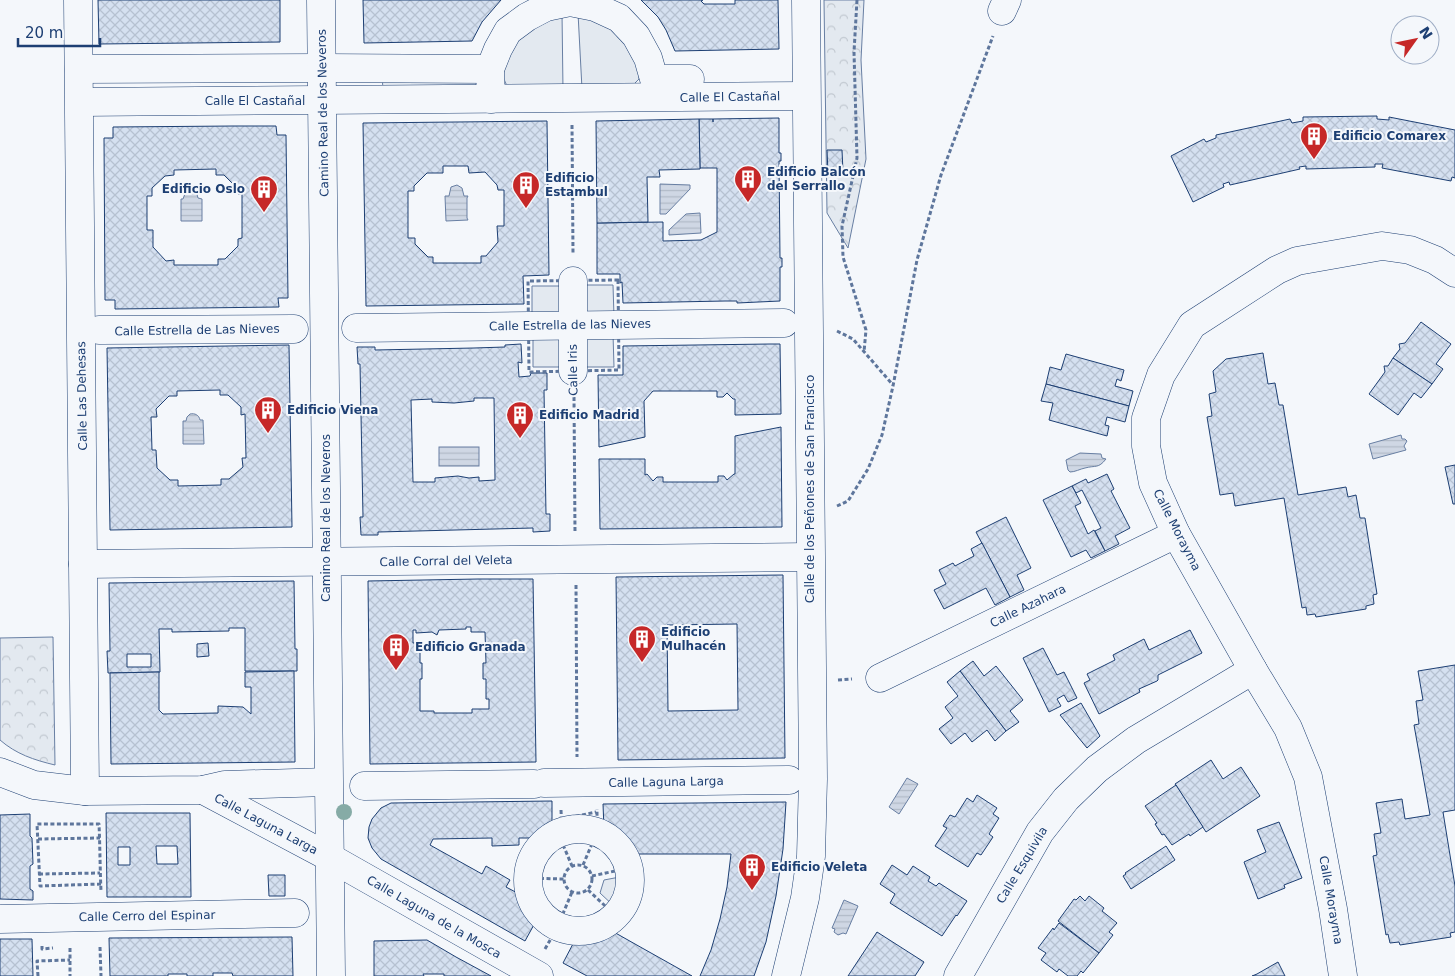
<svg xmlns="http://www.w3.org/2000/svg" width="1455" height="976" viewBox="0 0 1455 976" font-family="'DejaVu Sans',sans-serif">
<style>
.park{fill:url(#park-crowns);stroke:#687fa3}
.garden{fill:#e3e9f0;stroke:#687fa3}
.water{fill:url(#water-rules);stroke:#687fa3}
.building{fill:url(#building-cross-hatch);stroke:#1d3f73;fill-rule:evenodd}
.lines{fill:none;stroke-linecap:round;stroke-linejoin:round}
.minor-casing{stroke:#1d3f73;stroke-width:29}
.major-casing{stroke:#1d3f73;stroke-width:29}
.path{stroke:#5e769c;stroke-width:3;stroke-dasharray:4 2.5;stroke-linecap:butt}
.minor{stroke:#f4f7fb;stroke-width:28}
.major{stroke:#f4f7fb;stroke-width:28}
.tree{fill:#86aba6}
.labels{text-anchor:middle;stroke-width:4;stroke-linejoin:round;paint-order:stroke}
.street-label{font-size:12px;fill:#1d3f73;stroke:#f4f7fb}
.poi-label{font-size:12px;font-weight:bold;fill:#1d3f73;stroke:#f4f7fb;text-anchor:start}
</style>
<defs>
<pattern id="park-crowns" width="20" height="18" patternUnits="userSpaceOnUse" patternTransform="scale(1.25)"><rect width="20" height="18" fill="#e3e9f0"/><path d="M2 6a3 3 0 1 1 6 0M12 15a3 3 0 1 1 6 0" fill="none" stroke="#c2c9d1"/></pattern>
<pattern id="water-rules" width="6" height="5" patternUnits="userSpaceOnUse" patternTransform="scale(1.25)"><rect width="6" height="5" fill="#cfd7e4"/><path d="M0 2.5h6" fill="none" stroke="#b1bac7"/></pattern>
<pattern id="building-cross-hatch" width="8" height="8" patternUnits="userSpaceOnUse" patternTransform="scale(1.25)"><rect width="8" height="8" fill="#d5e0f0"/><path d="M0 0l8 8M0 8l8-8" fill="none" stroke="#b6c1d1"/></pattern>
</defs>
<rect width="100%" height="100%" fill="#f4f7fb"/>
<g class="park">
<polygon points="824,0 864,0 861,60 866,159 848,248 827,213"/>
<path d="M53,637L55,765C34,760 16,754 0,740V638Z"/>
</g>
<g class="garden">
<polygon points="562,13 563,90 515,90 506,84 502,74 503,64 522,33"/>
<polygon points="578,13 597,17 627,41 640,70 639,79 633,85 582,89"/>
<polygon points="382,76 478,80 474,88 383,89"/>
<polygon points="582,285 613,285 614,317 587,317"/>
<polygon points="532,286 563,286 564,312 532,319"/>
<polygon points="559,334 565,367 533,367 533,335"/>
<polygon points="587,334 613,334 614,367 583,367"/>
<path d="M625,876C624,888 622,897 616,908L600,893L604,880Z"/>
</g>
<g class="water">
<polygon points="660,184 690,185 690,189 666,214 660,214"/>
<polygon points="457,185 462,188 464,196 468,196 467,198 467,218 468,220 446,221 445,196 449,196 451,187"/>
<polygon points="190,189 196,191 198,198 202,199 202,221 181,221 181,199 183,199 186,191"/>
<polygon points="700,213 701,233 669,235 669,230 686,214"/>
<path d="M190,414C195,413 199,415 200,420H203L204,444H183V421H186L187,417Z"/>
<polygon points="1401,435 1402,439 1405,439 1407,441 1404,446 1406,450 1373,459 1369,444"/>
<rect x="439" y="447" width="40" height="19"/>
<path d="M1080,453L1101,454L1102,458L1106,459C1098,469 1096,465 1085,468C1080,469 1075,472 1070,472L1068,470L1066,460Z"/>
<polygon points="907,778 918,784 899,814 889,807"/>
<polygon points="844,900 858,906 846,934 843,933 838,935 834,932 835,929 832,928"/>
</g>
<g class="building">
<polygon points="98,0 280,0 280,42 99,44"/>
<polygon points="363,0 501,0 482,22 472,41 364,43"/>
<polygon points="641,0 703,0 701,1 704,4 735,4 735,0 778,0 779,49 675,51 666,30 658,17"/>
<polygon points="1377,116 1377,119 1389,120 1389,117 1455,130 1455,178 1452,177 1451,181 1382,168 1383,164 1375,164 1375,167 1306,169 1306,166 1299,167 1300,169 1230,185 1229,182 1223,184 1224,187 1193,202 1171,156 1204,139 1206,142 1216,138 1216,135 1290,119 1292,123 1303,121 1303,117"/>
<polygon points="779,118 779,153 781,153 781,161 779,161 780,258 782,258 782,267 780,267 780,301 737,303 737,301 725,301 623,303 622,282 620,283 620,274 597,274 597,223 663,222 663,241 701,240 717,232 717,168 700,168 699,119 713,119 713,122 713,119"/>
<polygon points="699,119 700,169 659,170 660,177 647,177 648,222 597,223 596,121"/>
<path d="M547,121L549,275L523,276L524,304L366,306L363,123ZM443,166H468L469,173L485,172L497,185L498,190H504V226H497L498,242L486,256H481V263H433V257H428L415,244V238H408V191H414V186L427,173H443Z"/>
<path d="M233,126H276L277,135H286L288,298H278L279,307L115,309V300H105L104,138H113V127ZM216,169V175H224L237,188L238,194H242V238L238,239V246L225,259H218V265H174V260L166,261L153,247V230H147V196H152V188L165,176L174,175V170Z"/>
<polygon points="827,150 842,150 843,172 828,173"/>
<polygon points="1421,322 1451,344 1436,364 1443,369 1432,384 1393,358 1400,349 1399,344 1405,343"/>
<path d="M521,344L522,363L518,362L519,377L530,376L531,373H547V390H544L546,514H550V531L533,532V528L378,532V535H361L360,517H363L360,364H358L357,347H375V350L474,348L505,347V345ZM474,398H494L495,480L479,481V477L469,478L458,476L435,478V482H413L411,400L432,399V402L454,403L474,401Z"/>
<polygon points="770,344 780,344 781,414 735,415 735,399 733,399 727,393 723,397 717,397 717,391 653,391 644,401 645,437 599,447 598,375 623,375 623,346"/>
<path d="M289,345L292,527L110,530L107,348ZM220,390V395H228L241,407V415L245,414L246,458H242L243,467L229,479H221V485L178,486V480H170L157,468L156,450H152L151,417H157L156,409L169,396H177V391Z"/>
<polygon points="1263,353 1268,384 1275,383 1279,405 1283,405 1298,495 1346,487 1348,497 1356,495 1360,518 1365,518 1377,594 1373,595 1374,604 1366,606 1366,609 1316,617 1315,614 1307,615 1306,607 1302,608 1284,498 1235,506 1233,493 1220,495 1207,417 1212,416 1209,394 1216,392 1213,371 1226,359"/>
<polygon points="1066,354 1124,370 1121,381 1117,379 1115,386 1133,391 1129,406 1046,384 1050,367 1061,370"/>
<polygon points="1393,358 1432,384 1421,398 1414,393 1398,415 1369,394 1385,372 1384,366 1388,366"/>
<polygon points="1046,384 1129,406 1125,422 1107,417 1105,425 1109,426 1107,436 1049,420 1053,403 1041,401"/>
<polygon points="781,427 782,527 600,529 599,459 645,459 645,475 647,474 653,481 657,477 663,477 663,482 718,482 718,476 724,476 727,480 734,474 735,474 735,436"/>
<polygon points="1455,465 1455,504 1453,504 1445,467"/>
<polygon points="1107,474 1114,489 1111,491 1130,528 1115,536 1119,544 1105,551 1095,531 1101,528 1082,490 1076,493 1072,486 1086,479 1088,483"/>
<polygon points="1072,486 1081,503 1075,506 1088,534 1094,530 1105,551 1091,558 1086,550 1071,557 1043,500"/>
<polygon points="1006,517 1031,568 1017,575 1024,590 1010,597 976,532"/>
<polygon points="982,543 1010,597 995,605 986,588 944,609 934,590 946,584 939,570 953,563 955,566 974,556 971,549"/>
<path d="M783,575L785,758L618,760L616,577ZM737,624L738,710L668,711L667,625Z"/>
<path d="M478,579H533L536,762L370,764L368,581ZM466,627H471V632H485L486,663H483V679H486V699H489V709H472V713H434V711H420V679H422V663H420V642L413,643V630H416V633L432,632L437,635L439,630L466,629Z"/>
<path d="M294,581L295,649H297V671H245V628H229V631L172,632V629H159L160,672L108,673L107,651H110L109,583ZM127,654H151V667H127Z"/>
<polygon points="1190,630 1202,653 1158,675 1158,680 1157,681 1139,689 1140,692 1099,714 1084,683 1090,680 1087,674 1115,660 1113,655 1144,639 1149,650"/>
<polygon points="208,643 209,656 197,657 197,644"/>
<polygon points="1043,648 1057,675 1064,672 1077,698 1068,702 1064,695 1057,699 1061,706 1049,712 1023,658"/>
<polygon points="973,661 984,676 996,666 1023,700 1010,711 1019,722 1006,731 960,671"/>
<polygon points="1455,665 1455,810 1443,812 1455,886 1455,932 1450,933 1451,937 1400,945 1399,942 1390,943 1388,934 1386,935 1373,856 1377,855 1374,834 1381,833 1376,803 1402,799 1405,819 1430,815 1414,725 1419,724 1416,701 1423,700 1418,671"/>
<polygon points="294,671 295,762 111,764 110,673 159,672 159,710 163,714 218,713 218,706 243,707 251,714 251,687 245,687 245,672"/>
<polygon points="960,671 1006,731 995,741 987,730 972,742 965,733 951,744 939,729 953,718 945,707 958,696 947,682"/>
<polygon points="1081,703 1100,736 1087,748 1060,715"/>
<polygon points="1211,760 1223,779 1241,767 1260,796 1206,832 1175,784"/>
<polygon points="1176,785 1203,827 1190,836 1189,834 1172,845 1164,834 1162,835 1155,824 1157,823 1145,806"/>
<polygon points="977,795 997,808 993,814 999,818 989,834 993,837 981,855 977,853 968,867 935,846 947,828 943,826 950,815 955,817 967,798 973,802"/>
<polygon points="552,801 552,827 537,838 519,838 519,845 492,846 492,838 433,839 430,845 482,874 486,866 510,880 506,887 523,896 527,907 536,921 525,941 381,859 372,848 368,838 369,827 372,819 381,808 391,803"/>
<polygon points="786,802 783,849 776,896 766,942 754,976 700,976 711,950 720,919 727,887 731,854 631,854 621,841 613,834 604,829 603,804"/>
<path d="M106,813H190L191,897H107ZM156,846H177L178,864H157ZM118,847H130V865H118Z"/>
<polygon points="30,814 30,836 32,838 33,864 30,866 30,889 33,891 33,900 0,899 0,815"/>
<polygon points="1279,822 1302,878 1284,885 1285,888 1258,899 1244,862 1266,852 1257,830"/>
<polygon points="1166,846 1175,860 1131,889 1123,876 1126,874 1125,873"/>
<polygon points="892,865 907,875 913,866 930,877 928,881 936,886 939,883 967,901 957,916 956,915 942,936 890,903 895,894 880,884"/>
<polygon points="268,875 285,875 285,896 269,896"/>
<polygon points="1080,896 1085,901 1089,896 1104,908 1102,911 1117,923 1109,932 1113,935 1099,953 1058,921 1074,899 1076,900"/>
<polygon points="1059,923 1099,953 1083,973 1081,971 1077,976 1068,976 1059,969 1057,972 1041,960 1046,953 1038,948 1053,928 1054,930"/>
<polygon points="612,931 635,944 692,976 587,976 563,963 575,940 595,938"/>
<polygon points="877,932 924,962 915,976 848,976"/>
<polygon points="292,937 293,976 233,976 232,973 213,973 213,976 187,976 187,974 168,974 168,976 110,976 109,938"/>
<polygon points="0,939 32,939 33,976 0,976"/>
<polygon points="427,940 456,957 491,976 444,976 444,974 423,974 424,976 374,976 374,941"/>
<polygon points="1278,962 1285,976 1252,976 1257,974"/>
</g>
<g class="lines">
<g class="minor-casing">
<g id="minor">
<polyline points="78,0 85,791"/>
<polyline points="1002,11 1007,0"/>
<polyline points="79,69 322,68 490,69"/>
<polyline points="491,99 490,69 498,49 508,31 527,17 546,7 570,2 595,7 619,18 636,36 648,58 654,79 690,79"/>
<polyline points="80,102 806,96"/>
<polyline points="573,281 573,371"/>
<polyline points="356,328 784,323"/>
<polyline points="99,330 294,329"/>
<polyline points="83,564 810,557"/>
<polyline points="880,678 1176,534"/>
<polyline points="0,772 34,785 85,791 203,790 225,785 328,782"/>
<polyline points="544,783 789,780"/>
<polyline points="364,786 534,784"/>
<polyline points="203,790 329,857 539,976"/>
<circle cx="579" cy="880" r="51"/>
<polyline points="0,919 295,913"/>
<polyline points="786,976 805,898 811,856 813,779 806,0"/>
<polyline points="958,976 1040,832 1066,799 1097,769 1136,740 1253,670"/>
<polyline points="1343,976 1333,909 1308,777 1288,728 1253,670 1176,534 1153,483 1146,446 1146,418 1161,375 1192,325 1277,270 1297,261 1382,246 1410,250 1435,260 1455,273"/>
</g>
</g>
<g class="major-casing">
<polyline id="major" points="321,0 331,976"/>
</g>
<g class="path">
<polyline points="857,0 854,52 857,158 842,226 843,257 866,330 864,352"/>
<polyline points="572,125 573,254"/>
<polygon points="618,280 619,370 529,372 528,281"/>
<polyline points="837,331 853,339 893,385"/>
<polyline points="574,397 575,533"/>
<polyline points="837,506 848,501 868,469 882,435 893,386 917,260 941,175 993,36"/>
<polyline points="576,585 577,757"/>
<polyline points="838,680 852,679"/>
<polyline points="561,810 562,832"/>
<polyline points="562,819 597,826"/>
<polyline points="563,819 596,812"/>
<polyline points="558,833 572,866"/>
<polyline points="38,839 100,838"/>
<circle cx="578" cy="879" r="14"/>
<polyline points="583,865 597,832 597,809"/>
<polyline points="39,874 100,873"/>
<polyline points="592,876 629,868"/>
<polyline points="527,878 564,879"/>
<path d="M101,884L40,886L37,824H99C100,846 100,869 101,891"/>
<polyline points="588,890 616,916"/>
<polyline points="42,946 42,949 53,948"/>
<polyline points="100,947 101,976"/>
<polyline points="70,948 70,976"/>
<polyline points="545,949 557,928 572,892"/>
<polyline points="38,976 37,961 70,960"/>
</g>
<use href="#minor" class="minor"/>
<use href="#major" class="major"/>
</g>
<circle class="tree" cx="344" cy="812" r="8"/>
<defs>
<g id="building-pin" transform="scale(1.4375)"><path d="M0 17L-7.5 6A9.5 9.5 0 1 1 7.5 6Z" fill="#c62828" stroke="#f4f7fb"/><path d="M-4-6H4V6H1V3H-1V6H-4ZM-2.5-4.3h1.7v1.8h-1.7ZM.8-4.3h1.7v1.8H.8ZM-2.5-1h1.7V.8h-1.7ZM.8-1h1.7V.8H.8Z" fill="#fff"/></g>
</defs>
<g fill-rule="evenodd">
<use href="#building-pin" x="1314" y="136"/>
<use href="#building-pin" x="748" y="179"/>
<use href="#building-pin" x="526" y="185"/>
<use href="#building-pin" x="264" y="189"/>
<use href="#building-pin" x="268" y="410"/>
<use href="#building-pin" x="520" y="415"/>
<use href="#building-pin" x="642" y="639"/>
<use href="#building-pin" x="396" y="647"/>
<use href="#building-pin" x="752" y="867"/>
</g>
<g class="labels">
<g class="street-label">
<text transform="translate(730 97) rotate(-1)" y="4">Calle El Castañal</text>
<text x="255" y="105">Calle El Castañal</text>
<text transform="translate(323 113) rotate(-91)" y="4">Camino Real de los Neveros</text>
<text transform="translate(570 325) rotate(-1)" y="4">Calle Estrella de las Nieves</text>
<text transform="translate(197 330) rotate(-1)" y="4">Calle Estrella de Las Nieves</text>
<text transform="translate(573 370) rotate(-91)" y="4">Calle Iris</text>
<text transform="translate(82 396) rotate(-91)" y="4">Calle Las Dehesas</text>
<text transform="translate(810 489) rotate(-90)" y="4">Calle de los Peñones de San Francisco</text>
<text transform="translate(326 518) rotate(-90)" y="4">Camino Real de los Neveros</text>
<text transform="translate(1177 530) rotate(63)" y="4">Calle Morayma</text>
<text transform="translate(446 561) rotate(-1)" y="4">Calle Corral del Veleta</text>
<text transform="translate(1028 606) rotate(-26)" y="4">Calle Azahara</text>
<text transform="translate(666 782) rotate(-1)" y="4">Calle Laguna Larga</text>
<text transform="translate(266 824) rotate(28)" y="4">Calle Laguna Larga</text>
<text transform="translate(1022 865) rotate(-59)" y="4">Calle Esquivila</text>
<text transform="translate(1331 900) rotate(80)" y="4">Calle Morayma</text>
<text transform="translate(147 916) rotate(-1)" y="4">Calle Cerro del Espinar</text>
<text transform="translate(434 917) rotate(30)" y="4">Calle Laguna de la Mosca</text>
</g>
<g class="poi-label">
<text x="1333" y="140">Edificio Comarex</text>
<text x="767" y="176">Edificio Balcón<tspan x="767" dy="14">del Serrallo</tspan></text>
<text x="545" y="182">Edificio<tspan x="545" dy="14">Estambul</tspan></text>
<text x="245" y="193" text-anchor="end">Edificio Oslo</text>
<text x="287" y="414">Edificio Viena</text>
<text x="539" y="419">Edificio Madrid</text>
<text x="661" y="636">Edificio<tspan x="661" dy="14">Mulhacén</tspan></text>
<text x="415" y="651">Edificio Granada</text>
<text x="771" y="871">Edificio Veleta</text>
</g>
</g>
<g transform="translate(1415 40) rotate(57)"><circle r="24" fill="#f4f7fb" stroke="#9eadc5"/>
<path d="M0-4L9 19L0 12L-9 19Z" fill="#c62828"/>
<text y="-8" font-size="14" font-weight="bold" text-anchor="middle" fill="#1d3f73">N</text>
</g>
<path d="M18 38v8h82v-8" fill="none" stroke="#1d3f73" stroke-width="2.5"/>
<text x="25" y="38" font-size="15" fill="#1d3f73" stroke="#f4f7fb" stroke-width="4" paint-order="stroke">20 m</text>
</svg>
